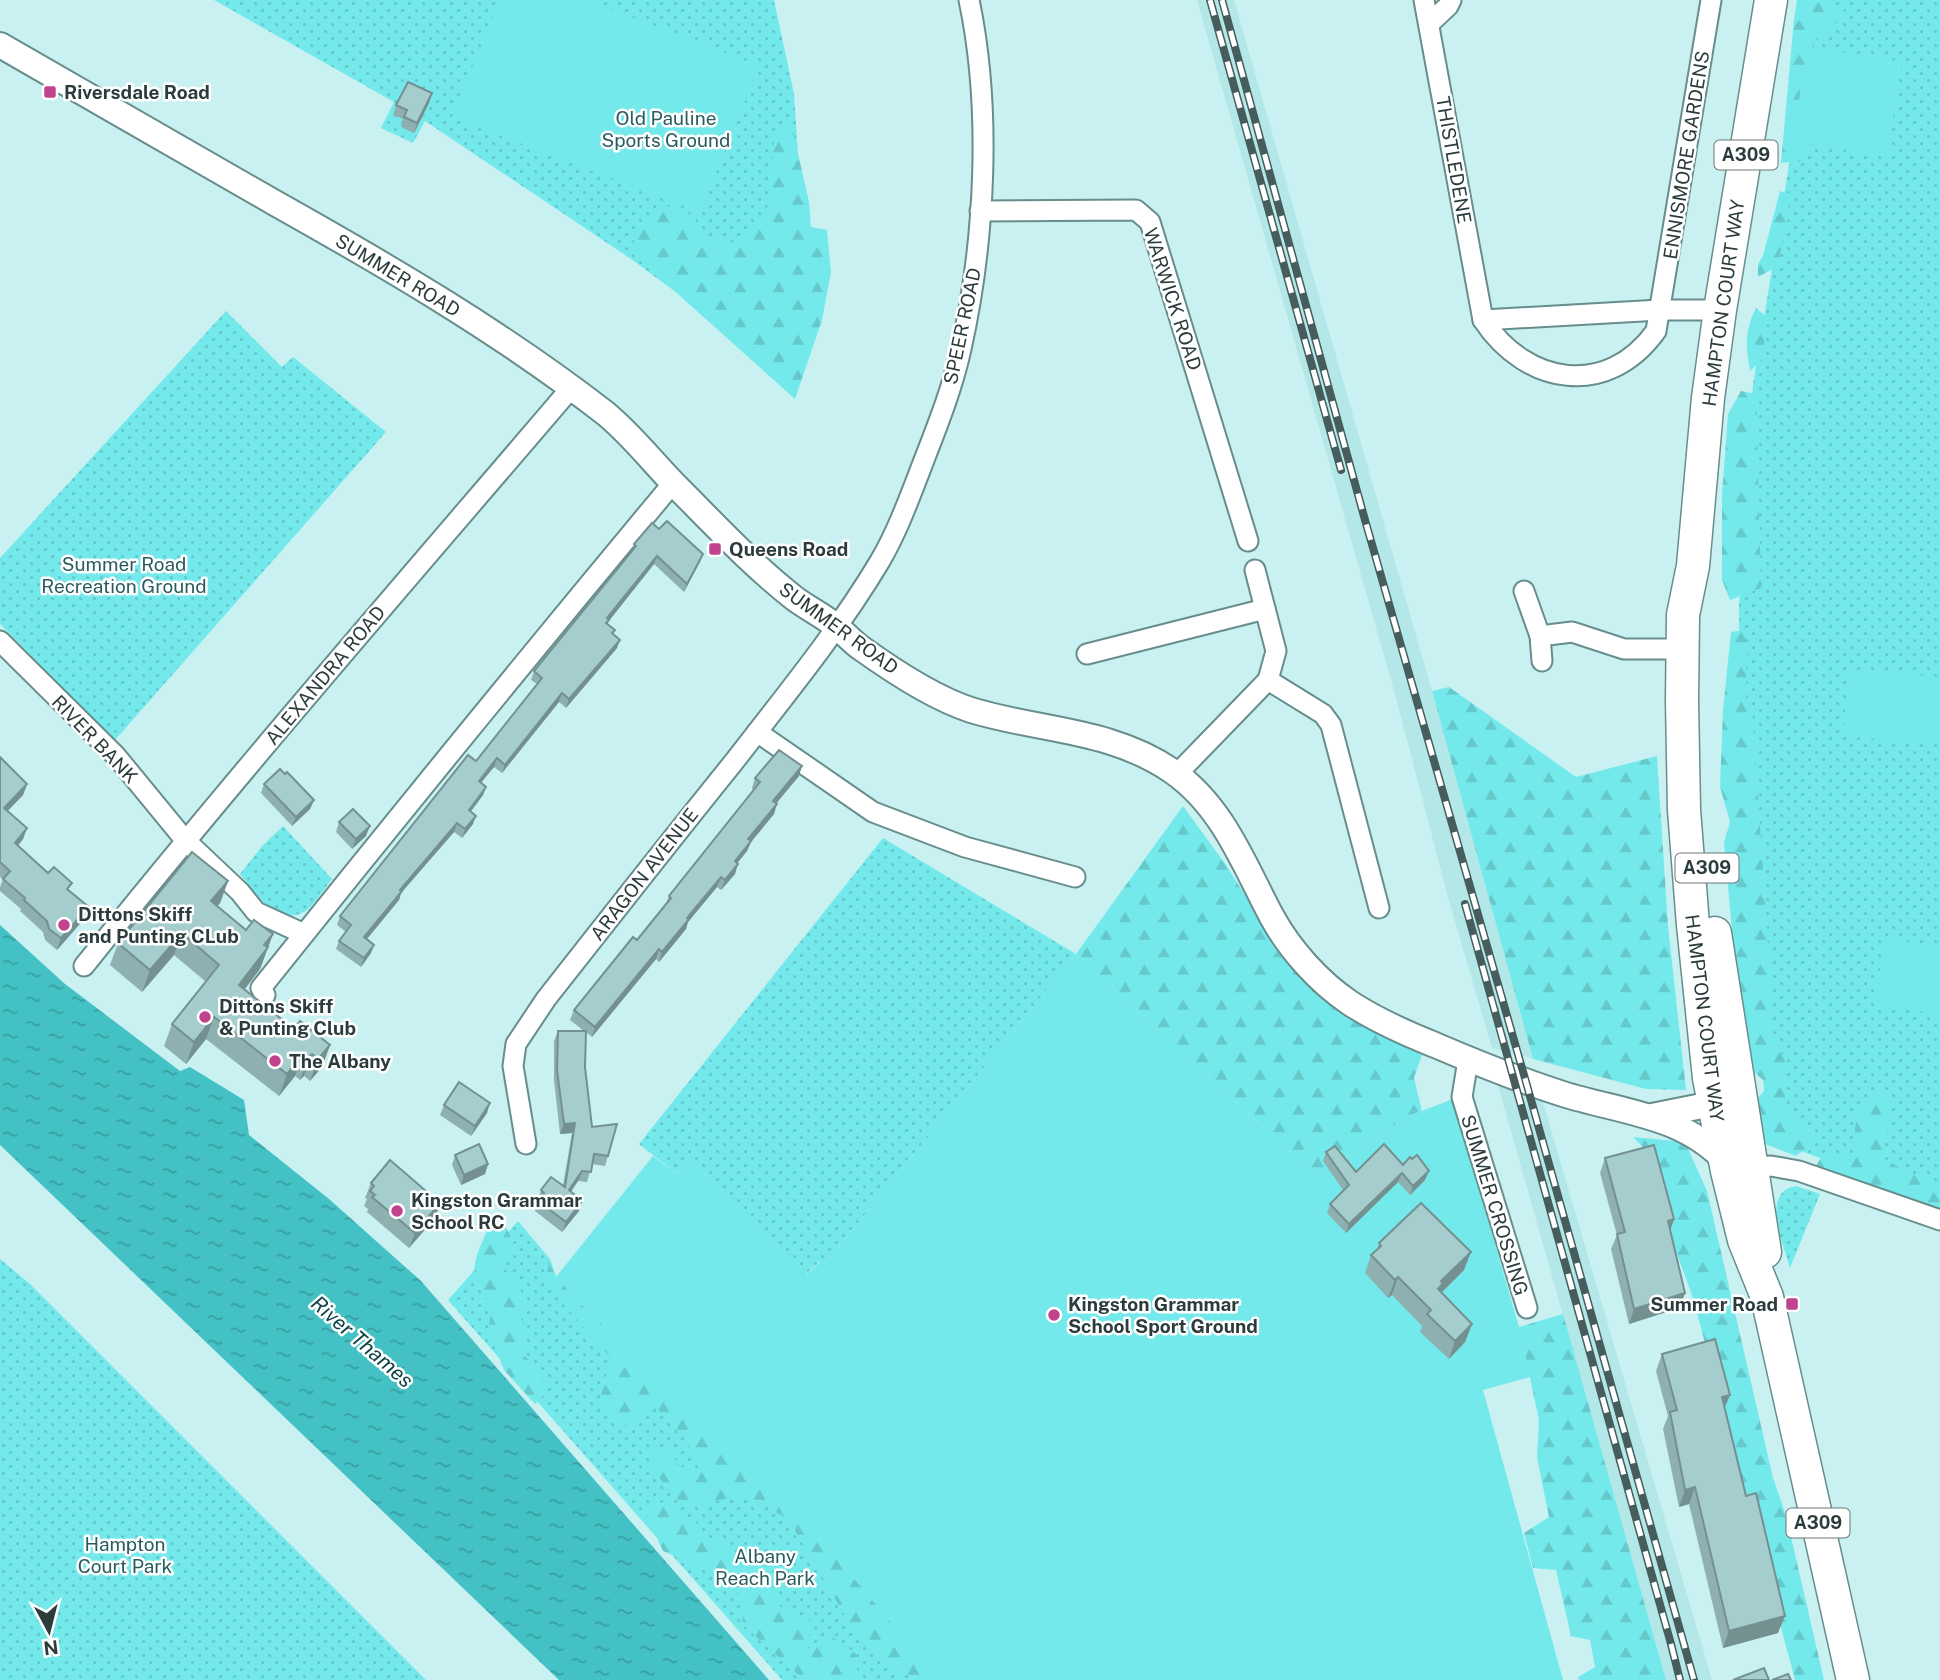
<svg xmlns="http://www.w3.org/2000/svg" width="1940" height="1680" viewBox="0 0 1940 1680" font-family="'Public Sans',sans-serif">
<style>
.built{fill:#b4e7e7}
.grass{fill:url(#grass-dots)}
.forest{fill:url(#forest-firs)}
.pitch{fill:#74e9ec}
.water{fill:url(#water-ripples)}
.lines{fill:none;stroke-linecap:round;stroke-linejoin:round}
.minor-casing{stroke:#678d8d;stroke-width:23}
.tertiary-casing{stroke:#678d8d;stroke-width:28}
.trunk-casing{stroke:#678d8d;stroke-width:35}
.minor{stroke:#fff;stroke-width:19}
.tertiary{stroke:#fff;stroke-width:24}
.trunk{stroke:#fff;stroke-width:32}
.rail-casing{stroke:#475c5c;stroke-width:8}
.rail{stroke:#fff;stroke-width:5;stroke-dasharray:16;stroke-linecap:butt}
.wall{fill:#8fb0b1}
.shaded-wall{fill:#749090}
.building{fill:#a6cdce;stroke:#749090;stroke-width:2}
.poi-dot{fill:#c1428d;stroke:#fff;stroke-width:2.5}
.labels{text-anchor:middle;stroke-width:5;stroke-linejoin:round;paint-order:stroke}
.shield{fill:#fff;stroke:#6b7676;stroke-width:2}
.shield-label{font-size:18px;font-weight:bold;fill:#2c3c3c}
.poi-label{font-size:19px;font-weight:bold;fill:#2c3c3c;stroke:#fff;text-anchor:start}
.park-label{font-size:19px;fill:#285c5e;stroke:#fff}
.street-label{font-size:19px;fill:#2c3c3c;stroke:#fff}
.water-label{font-size:21px;font-style:italic;fill:#0c4547;stroke:#fff}
</style>
<defs>
<pattern id="grass-dots" width="8" height="8" patternUnits="userSpaceOnUse" patternTransform="scale(1.75)"><rect width="8" height="8" fill="#74e9ec"/><path d="M2 2h.1M6 6h.1" fill="none" stroke="#65c9cb" stroke-width="1.8" stroke-linecap="round"/></pattern>
<pattern id="forest-firs" width="22" height="20" patternUnits="userSpaceOnUse" patternTransform="scale(1.75)"><rect width="22" height="20" fill="#74e9ec"/><path d="M5 1l3.5 6h-7zM16 11l3.5 6h-7z" fill="#65c9cb"/></pattern>
<pattern id="water-ripples" width="26" height="14" patternUnits="userSpaceOnUse" patternTransform="scale(1.75)"><rect width="26" height="14" fill="#43c1c5"/><path d="M2 4q2-2 4 0t4 0M15 11q2-2 4 0t4 0" fill="none" stroke="#389ea1"/></pattern>
</defs>
<rect width="100%" height="100%" fill="#c9f1f2"/>
<g class="built">
<polygon points="1197,0 1234,0 1432,691 1533,1059 1492,1048 1449,901 1395,694"/>
<polygon points="1498,1085 1542,1099 1712,1680 1666,1680"/>
</g>
<g class="grass">
<polygon points="214,0 774,0 794,94 800,186 711,318 631,259 425,121 413,143 381,128 394,102"/>
<polygon points="1816,0 1940,0 1940,1202 1768,1139 1740,790 1739,605 1753,385"/>
<polygon points="226,311 282,367 293,357 386,432 115,740 0,624 0,558"/>
<path d="M283,826L332,879C324,889 316,902 307,910C280,930 254,892 240,874L263,845Z"/>
<polygon points="883,838 1076,954 825,1264 820,1261 806,1274 690,1160 677,1174 639,1144"/>
<path d="M1796,1186L1820,1194L1790,1268C1784,1245 1759,1192 1796,1186Z"/>
<polygon points="518,1221 550,1259 556,1277 580,1303 808,1524 940,1680 782,1680 448,1300"/>
<polygon points="0,1259 29,1283 426,1680 0,1680"/>
</g>
<g class="forest">
<polygon points="1797,0 1827,0 1845,12 1829,31 1814,41 1814,83 1805,134 1804,161 1781,163 1794,19"/>
<polygon points="784,126 792,127 809,202 811,227 827,230 831,272 822,320 795,399 632,253 636,225 667,206 694,216 703,238 732,242 756,231 771,199 774,135"/>
<polygon points="1780,191 1791,194 1778,266 1758,277 1758,264 1763,256"/>
<path d="M1756,308L1768,318L1761,361L1750,371C1746,346 1744,332 1756,308Z"/>
<polygon points="1741,391 1756,394 1761,588 1730,600 1722,580 1722,495 1728,414"/>
<polygon points="1745,630 1747,647 1746,702 1753,719 1774,1038 1786,1062 1785,1103 1816,1141 1796,1156 1765,1144 1758,1098 1769,1085 1750,1069 1734,952 1724,843 1730,822 1720,787 1723,710 1731,632"/>
<polygon points="1449,687 1576,777 1657,756 1668,926 1686,1090 1646,1089 1533,1059 1432,691"/>
<polygon points="1183,806 1226,865 1279,949 1333,1008 1422,1055 1414,1078 1422,1111 1406,1117 1317,1177 1076,954"/>
<polygon points="1873,1090 1892,1100 1883,1158 1906,1171 1940,1185 1940,1213 1814,1169 1824,1153 1852,1159 1857,1109"/>
<polygon points="1633,1137 1685,1142 1707,1191 1773,1478 1786,1515 1824,1680 1795,1680 1693,1298 1674,1246 1657,1162"/>
<path d="M506,1227L517,1251L502,1265L527,1300L518,1312L528,1333L524,1356L540,1367L546,1393L535,1404L504,1370L488,1331L492,1307C468,1275 471,1266 487,1231Z"/>
<polygon points="550,1259 556,1277 580,1303 808,1524 940,1680 913,1680 905,1671 891,1670 851,1626 788,1519 746,1495 684,1507 651,1468 654,1449 666,1447 680,1466 693,1472 700,1465 685,1439 654,1405 629,1427 598,1406 611,1358 545,1283"/>
<polygon points="1563,1314 1666,1680 1579,1680 1578,1677 1595,1667 1590,1640 1571,1636 1556,1570 1533,1568 1524,1533 1549,1517 1537,1457 1539,1420 1519,1327"/>
<polygon points="660,1502 695,1521 706,1539 737,1547 748,1572 779,1582 777,1605 817,1624 806,1639 807,1649 834,1638 856,1654 858,1680 804,1680 743,1625 741,1595 708,1570 663,1551 644,1510"/>
</g>
<g class="pitch">
<polygon points="500,0 587,0 759,66 700,212 452,117"/>
<polygon points="1808,46 1902,62 1887,156 1792,142"/>
<polygon points="1849,669 1940,677 1940,744 1843,736"/>
<polygon points="1883,939 1940,946 1940,1014 1876,1006"/>
<polygon points="1076,954 1317,1177 1406,1117 1453,1099 1519,1327 1530,1377 1483,1390 1563,1680 940,1680 808,1524 580,1303 556,1277 653,1156 677,1174 690,1160 807,1274 821,1261 825,1264"/>
</g>
<polygon class="water" points="0,925 65,984 180,1071 190,1067 244,1100 249,1135 329,1199 421,1281 769,1680 559,1680 0,1145"/>
<g class="lines">
<g class="minor-casing">
<g id="minor">
<path d="M1424,0L1483,320C1526,385 1607,399 1656,331L1711,0"/>
<polyline points="1429,24 1448,6 1451,0"/>
<polyline points="980,211 1136,210 1150,222 1248,541"/>
<polyline points="1483,320 1660,310 1720,310"/>
<polyline points="1255,570 1276,651 1268,680"/>
<polyline points="1524,591 1540,636 1542,661"/>
<polyline points="1540,636 1572,632 1624,649 1682,649"/>
<polyline points="0,641 116,756 185,840 240,892 256,912 304,934"/>
<polyline points="1087,654 1265,609"/>
<polyline points="757,732 873,812 965,847 1075,877"/>
<polyline points="1177,774 1268,680 1323,714 1331,725 1379,908"/>
<path d="M84,966C242,769 407,580 571,388"/>
<path d="M265,995L261,988C397,818 534,650 673,483"/>
<polyline points="1468,1060 1462,1097 1527,1308"/>
<path d="M526,1144L513,1066L516,1044L546,999C608,920 670,841 733,763C784,697 837,633 880,561C897,532 909,499 921,468C936,429 952,390 961,349C985,241 992,109 969,0"/>
<polyline points="1752,1167 1771,1166 1799,1171 1940,1220"/>
</g>
</g>
<g class="tertiary-casing">
<g id="tertiary">
<path d="M0,45C92,98 184,150 275,203C389,267 502,333 605,413C632,435 654,464 679,489C716,526 752,565 794,598C807,608 824,616 837,627C846,634 852,642 861,648C893,671 934,698 971,710C1039,731 1111,729 1172,771C1223,806 1244,865 1272,917C1290,950 1319,982 1350,1003C1376,1020 1405,1033 1435,1045C1477,1063 1519,1080 1563,1094C1620,1112 1684,1115 1726,1162"/>
<polyline points="1652,1116 1707,1105 1711,1102 1712,1095"/>
</g>
</g>
<g class="trunk-casing">
<g id="trunk">
<polyline points="1771,0 1720,310 1708,398 1693,566 1683,615 1682,701 1684,810 1693,925 1709,1078 1727,1171 1744,1240 1767,1297 1853,1680"/>
<polyline points="1715,933 1765,1252"/>
</g>
</g>
<use href="#minor" class="minor"/>
<use href="#tertiary" class="tertiary"/>
<use href="#trunk" class="trunk"/>
<g class="rail-casing">
<g id="rail">
<polyline points="1210,0 1341,470"/>
<polyline points="1222,0 1365,520 1526,1082 1694,1680"/>
<polyline points="1465,904 1671,1644 1680,1680"/>
</g>
</g>
<use href="#rail" class="rail"/>
</g>
<g class="wall">
<polygon points="429,103 414,133 401,127 403,119 393,115 396,105"/>
<polygon points="659,529 703,554 684,592 654,564 608,622 607,624 615,630 614,634 617,648 566,708 559,702 502,773 494,767 481,782 486,787 483,795 471,811 473,824 462,838 454,832 401,893 399,900 367,939 371,953 361,967 336,949 339,941 346,932 337,925 340,916 476,761 537,684 531,680 534,671 632,552 634,544"/>
<polygon points="0,757 27,784 23,795 7,811 27,828 23,839 18,846 70,891 85,918 57,950 45,940 43,932 20,911 21,909 0,891 0,887 3,879 0,877"/>
<polygon points="799,776 776,803 774,814 751,842 747,851 737,863 735,874 721,890 717,887 688,922 686,929 659,962 656,959 592,1037 586,1032 585,1067 592,1127 608,1156 605,1166 592,1164 587,1182 578,1181 571,1192 579,1211 562,1232 535,1211 541,1190 563,1185 572,1133 560,1134 554,1080 554,1041 558,1031 584,1031 570,1020 574,1010 637,940 666,904 669,896 753,790 752,788 755,778"/>
<polygon points="264,784 314,800 310,809 292,826 261,793"/>
<polygon points="339,822 366,836 352,849 336,832"/>
<polygon points="228,881 220,903 217,906 246,930 273,934 260,969 244,990 294,1029 330,1045 322,1067 310,1081 304,1076 300,1080 295,1076 279,1096 206,1039 186,1064 164,1046 172,1024 206,982 174,955 142,992 110,965 118,943"/>
<polygon points="444,1105 487,1113 471,1136 440,1115"/>
<polygon points="1326,1152 1356,1172 1403,1165 1425,1180 1410,1195 1398,1182 1346,1233 1327,1213 1330,1204 1343,1190 1323,1161"/>
<polygon points="455,1155 488,1164 485,1174 461,1185 452,1165"/>
<polygon points="1605,1158 1674,1219 1670,1230 1685,1293 1679,1308 1629,1324 1611,1249 1617,1235 1600,1173"/>
<polygon points="371,1183 440,1203 435,1218 409,1248 367,1212 368,1209 364,1206 367,1199 365,1198"/>
<polygon points="1379,1243 1464,1270 1441,1293 1472,1324 1465,1342 1449,1359 1420,1332 1422,1326 1392,1295 1388,1298 1365,1273 1371,1255 1376,1251"/>
<polygon points="1662,1354 1725,1409 1778,1633 1723,1648 1689,1504 1679,1507 1663,1429 1668,1416 1656,1371"/>
</g>
<g class="shaded-wall">
<polygon points="432,93 429,103 414,133 417,123"/>
<polygon points="703,554 700,562 684,592 687,584"/>
<polygon points="657,556 654,564 608,622 606,628 607,618"/>
<polygon points="620,640 617,648 566,708 569,699"/>
<polygon points="562,693 559,702 502,773 505,765"/>
<polygon points="497,758 494,767 476,789 479,781"/>
<polygon points="802,766 799,776 770,811 773,801"/>
<polygon points="27,784 23,795 0,819 4,808"/>
<polygon points="486,787 483,795 466,818 469,810"/>
<polygon points="314,800 310,809 292,826 296,817"/>
<polygon points="777,804 774,814 751,842 747,851 731,871 735,861 748,839"/>
<polygon points="476,816 473,824 462,838 465,829"/>
<polygon points="457,823 454,832 401,893 399,900 361,946 364,937 400,890"/>
<polygon points="370,826 366,836 352,849 356,839"/>
<polygon points="27,828 23,839 11,854 15,843"/>
<polygon points="738,864 735,874 721,890 725,880"/>
<polygon points="721,877 717,887 688,922 686,929 659,962 662,952 687,918"/>
<polygon points="228,881 220,903 203,923 211,901"/>
<polygon points="89,907 85,918 57,950 61,938"/>
<polygon points="182,933 174,955 142,992 150,970"/>
<polygon points="273,934 260,969 231,1007 239,985 264,945"/>
<polygon points="374,945 371,953 361,967 364,958"/>
<polygon points="659,949 656,959 592,1037 595,1027"/>
<polygon points="214,1017 206,1039 186,1064 194,1042"/>
<polygon points="330,1045 322,1067 310,1081 318,1059"/>
<polygon points="303,1054 295,1076 279,1096 287,1074"/>
<polygon points="312,1054 304,1076 300,1080 308,1058"/>
<polygon points="490,1103 487,1113 471,1136 475,1126"/>
<polygon points="575,1123 572,1133 560,1134 564,1124"/>
<polygon points="488,1164 485,1174 461,1185 464,1175"/>
<polygon points="582,1171 578,1181 565,1200 569,1190"/>
<polygon points="1429,1171 1425,1180 1410,1195 1413,1186"/>
<polygon points="1402,1173 1398,1182 1346,1233 1349,1224"/>
<polygon points="582,1201 579,1211 562,1232 566,1222"/>
<polygon points="440,1203 435,1218 409,1248 415,1233"/>
<polygon points="1674,1219 1669,1234 1668,1221"/>
<polygon points="1471,1252 1464,1270 1439,1295 1438,1289 1441,1281"/>
<polygon points="1398,1277 1392,1295 1388,1298 1395,1280"/>
<polygon points="1685,1293 1679,1308 1629,1324 1634,1309"/>
<polygon points="1472,1324 1465,1342 1449,1359 1455,1341"/>
<polygon points="1730,1395 1723,1412 1722,1397"/>
<polygon points="1695,1487 1689,1504 1679,1507 1685,1490"/>
<polygon points="1785,1616 1778,1633 1723,1648 1729,1631"/>
</g>
<g class="building">
<polygon points="408,82 432,93 417,123 404,117 407,110 396,105"/>
<polygon points="667,521 703,554 687,584 657,556 607,618 609,620 606,623 615,630 612,633 620,640 569,699 562,693 505,765 497,758 479,781 486,787 469,810 476,816 465,829 457,823 400,890 402,891 364,937 374,945 364,958 339,941 351,925 340,916 468,755 476,761 542,678 534,671 636,546 634,544 652,523 659,529"/>
<polygon points="779,750 802,766 773,801 777,804 748,839 751,841 735,861 738,864 725,880 721,877 687,918 689,919 662,952 659,949 595,1027 574,1010 633,937 637,940 671,898 669,896 760,782 755,778"/>
<polygon points="0,757 27,784 4,808 27,828 15,843 48,873 54,867 72,883 67,889 89,907 61,938 49,929 47,921 24,900 25,898 3,879 10,871 0,862"/>
<polygon points="280,769 285,774 287,772 314,800 296,817 264,784"/>
<polygon points="353,809 370,826 356,839 339,822"/>
<polygon points="192,852 228,881 211,901 246,930 254,920 273,934 264,945 268,947 239,985 294,1029 300,1021 330,1045 318,1059 312,1054 308,1058 303,1054 287,1074 214,1017 194,1042 172,1024 219,965 182,933 150,970 118,943"/>
<polygon points="558,1031 586,1031 585,1067 592,1127 617,1124 608,1156 594,1154 591,1172 582,1171 569,1190 582,1201 566,1222 538,1201 544,1193 541,1190 551,1177 565,1187 575,1123 564,1124 557,1070"/>
<polygon points="459,1082 490,1103 475,1126 444,1105"/>
<polygon points="479,1144 488,1164 464,1175 455,1155"/>
<polygon points="1384,1144 1403,1165 1410,1157 1412,1159 1417,1155 1429,1171 1413,1186 1402,1173 1349,1224 1330,1204 1349,1185 1326,1152 1335,1146 1356,1172"/>
<polygon points="1654,1145 1674,1219 1668,1221 1685,1293 1634,1309 1617,1234 1625,1232 1605,1158"/>
<polygon points="390,1160 440,1203 415,1233 372,1197 375,1195 370,1191 374,1186 371,1183"/>
<polygon points="1421,1203 1471,1252 1441,1281 1443,1283 1438,1289 1472,1324 1455,1341 1427,1314 1431,1310 1398,1277 1395,1280 1371,1255 1381,1246 1379,1243"/>
<polygon points="1715,1339 1730,1395 1722,1397 1746,1496 1756,1493 1785,1616 1729,1631 1695,1487 1685,1490 1670,1412 1677,1410 1662,1354"/>
<polygon points="1764,1668 1769,1680 1733,1680"/>
<polygon points="1788,1674 1791,1680 1772,1680"/>
</g>
<g class="poi-dot">
<rect x="43" y="85" width="14" height="14" rx="3.5"/>
<rect x="708" y="542" width="14" height="14" rx="3.5"/>
<circle cx="64" cy="925" r="7"/>
<circle cx="205" cy="1017" r="7"/>
<circle cx="275" cy="1061" r="7"/>
<circle cx="397" cy="1211" r="7"/>
<rect x="1785" y="1297" width="14" height="14" rx="3.5"/>
<circle cx="1054" cy="1315" r="7"/>
</g>
<g class="labels">
<g class="shield">
<rect x="1714.5" y="140.5" width="63" height="29" rx="5"/>
<rect x="1675.5" y="853.5" width="63" height="29" rx="5"/>
<rect x="1786.5" y="1508.5" width="63" height="29" rx="5"/>
</g>
<g class="shield-label">
<text x="1746" y="161">A309</text>
<text x="1707" y="874">A309</text>
<text x="1818" y="1529">A309</text>
</g>
<g class="poi-label">
<text x="64" y="99">Riversdale Road</text>
<text x="729" y="556">Queens Road</text>
<text x="78" y="921">Dittons Skiff<tspan x="78" dy="22">and Punting CLub</tspan></text>
<text x="219" y="1013">Dittons Skiff<tspan x="219" dy="22">&amp; Punting Club</tspan></text>
<text x="289" y="1068">The Albany</text>
<text x="411" y="1207">Kingston Grammar<tspan x="411" dy="22">School RC</tspan></text>
<text x="1068" y="1311">Kingston Grammar<tspan x="1068" dy="22">School Sport Ground</tspan></text>
<text x="1778" y="1311" text-anchor="end">Summer Road</text>
</g>
<g class="park-label">
<text x="666" y="125">Old Pauline<tspan x="666" dy="22">Sports Ground</tspan></text>
<text x="124" y="571">Summer Road<tspan x="124" dy="22">Recreation Ground</tspan></text>
<text x="125" y="1551">Hampton<tspan x="125" dy="22">Court Park</tspan></text>
<text x="765" y="1563">Albany<tspan x="765" dy="22">Reach Park</tspan></text>
</g>
<g class="street-label">
<text transform="translate(1686 155) rotate(-81)" y="7">ENNISMORE GARDENS</text>
<text transform="translate(1454 160) rotate(80)" y="7">THISTLEDENE</text>
<text transform="translate(398 275) rotate(31)" y="7">SUMMER ROAD</text>
<text transform="translate(1173 299) rotate(72)" y="7">WARWICK ROAD</text>
<text transform="translate(1723 303) rotate(-82)" y="7">HAMPTON COURT WAY</text>
<text transform="translate(962 326) rotate(-78)" y="7">SPEER ROAD</text>
<text transform="translate(839 628) rotate(36)" y="7">SUMMER ROAD</text>
<text transform="translate(325 675) rotate(-50)" y="7">ALEXANDRA ROAD</text>
<text transform="translate(95 739) rotate(46)" y="7">RIVER BANK</text>
<text transform="translate(644 874) rotate(-52)" y="7">ARAGON AVENUE</text>
<text transform="translate(1705 1018) rotate(83)" y="7">HAMPTON COURT WAY</text>
<text transform="translate(1495 1205) rotate(73)" y="7">SUMMER CROSSING</text>
</g>
<g class="water-label">
<text transform="translate(362 1342) rotate(41)" y="7">River Thames</text>
</g>
</g>
<g transform="translate(49 1631) rotate(173)" stroke="#ffffff" stroke-width="5" paint-order="stroke">
<path d="M0-5L12 26L0 18L-12 26Z" fill="#2c3c3c"/>
<text y="-10" font-size="19" font-weight="bold" text-anchor="middle" fill="#2c3c3c">N</text>
</g>
</svg>
